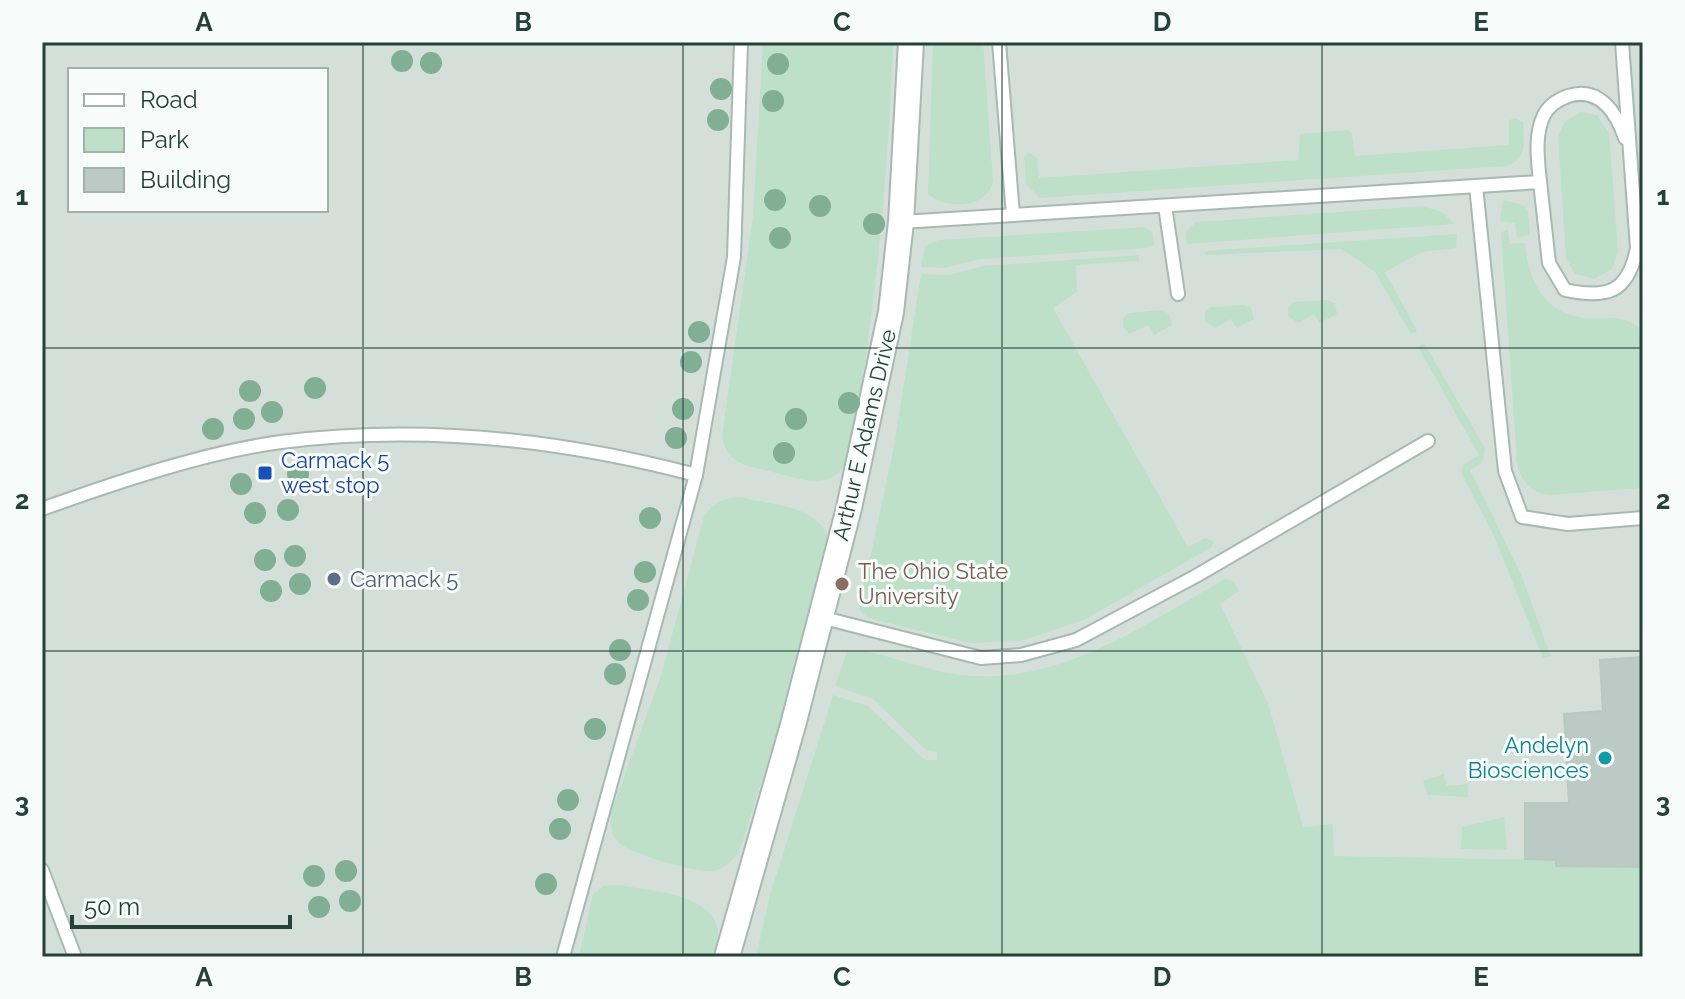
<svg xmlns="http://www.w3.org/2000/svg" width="1685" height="999" viewBox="0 0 1685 999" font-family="Raleway,sans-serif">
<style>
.built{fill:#d4dfda;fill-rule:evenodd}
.green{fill:#bfe0c8}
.building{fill:#bbcac4;stroke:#b8c9c2;stroke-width:2}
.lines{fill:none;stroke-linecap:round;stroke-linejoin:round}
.lane-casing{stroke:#a8b8b2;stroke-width:16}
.street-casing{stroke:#a8b8b2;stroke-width:28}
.lane{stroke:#fff;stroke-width:12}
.street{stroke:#fff;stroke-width:24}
.tree{fill:#80af93}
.grid{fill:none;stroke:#24423a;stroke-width:2;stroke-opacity:0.55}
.transit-dot{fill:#1a4fb4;stroke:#f7fbf9;stroke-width:3}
.service-dot{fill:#5c6f8a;stroke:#f7fbf9;stroke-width:3}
.education-dot{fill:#8d6e63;stroke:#f7fbf9;stroke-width:3}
.culture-dot{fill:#0f9aa8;stroke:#f7fbf9;stroke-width:3}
.labels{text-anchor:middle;stroke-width:6;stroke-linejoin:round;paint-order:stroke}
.street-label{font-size:22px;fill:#24423a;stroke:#f7fbf9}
.transit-label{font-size:22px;fill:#164399;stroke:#f7fbf9;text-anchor:start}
.education-label{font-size:22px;fill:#785e54;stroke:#f7fbf9;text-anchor:start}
.service-label{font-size:22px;fill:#4e5e75;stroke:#f7fbf9;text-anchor:start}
.culture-label{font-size:22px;fill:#0d838f;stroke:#f7fbf9;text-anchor:end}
.neatline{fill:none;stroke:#24423a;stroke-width:3}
.grid-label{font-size:26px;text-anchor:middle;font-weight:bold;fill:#24423a}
</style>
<rect width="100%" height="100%" fill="#e6efeb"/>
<path class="built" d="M42,42H1643V957H42ZM70,70H326V210H70Z"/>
<g class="green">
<path d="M763,42H893C889,157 879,269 862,383C858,409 859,451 840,471C823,491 787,475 765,470C742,465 726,461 722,436L753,216Z"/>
<path d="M933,42H983L993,181C988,209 946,210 928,194Z"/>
<polygon points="1581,112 1597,115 1609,133 1618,252 1612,269 1594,279 1575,274 1566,258 1558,136 1565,121"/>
<path d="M1515,118L1523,122C1524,141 1528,159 1506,166L1040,198L1026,184L1024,157L1028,152L1037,158L1039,178L1298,160L1300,134L1347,130L1352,134L1355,156L1509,145V120Z"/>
<polygon points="1503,200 1523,205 1528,212 1530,235 1517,237 1515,223 1500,221"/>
<polygon points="1423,206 1442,212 1454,224 1187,244 1186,232 1196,222"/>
<polygon points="1144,227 1153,233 1154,245 1145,248 982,259 944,268 921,267 925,246 939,240"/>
<path d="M1508,230L1510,244L1525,243C1528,280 1544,314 1585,318C1612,320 1621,312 1643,331V488L1549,495C1531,492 1520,481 1517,463L1501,232Z"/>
<polygon points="1457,234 1456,248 1422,252 1385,272 1417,331 1411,334 1375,272 1341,249 1206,255 1203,251"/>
<polygon points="1139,255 1139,261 1076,265 1077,292 1053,308 1188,547 1205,538 1213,541 1212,547 1084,620 1021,641 970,643 868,618 859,609 894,447 921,274 949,275 983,266"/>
<polygon points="1327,300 1335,303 1337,314 1320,323 1314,314 1298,323 1288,316 1288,307 1294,302"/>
<polygon points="1244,305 1251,308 1254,319 1237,328 1231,319 1215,328 1205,321 1205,312 1211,307"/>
<polygon points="1162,310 1169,314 1172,325 1154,335 1149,325 1129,334 1123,327 1123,318 1129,313"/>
<polygon points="1424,343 1485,448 1482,463 1470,470 1521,574 1551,657 1543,658 1495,538 1461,472 1463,465 1479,455 1418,347"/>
<path d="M740,497C771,505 822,505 829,542L791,688L739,853C731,861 725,869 714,871C699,874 627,853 618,842C610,834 611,823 611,812L661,676L704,516C714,502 723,498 740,497Z"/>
<path d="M1225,579L1234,581L1239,591L1220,604L1268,703L1303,827L1333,824L1334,856L1556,860L1557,866L1643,867V957H756L770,895L833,695L868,706L925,760H937V752L927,751L873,699L835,686L847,651L861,650C895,657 927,671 961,675C1060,686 1143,625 1225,579Z"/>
<polygon points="1444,774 1447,786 1468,784 1468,797 1428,795 1423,781"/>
<polygon points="1504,817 1507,850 1461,849 1462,827"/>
<path d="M620,885C649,891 713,893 718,931C718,939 716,949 715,957H579L593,894L604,886Z"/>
</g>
<polygon class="building" points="1643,657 1643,867 1556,866 1556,860 1525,859 1525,803 1569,803 1564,714 1603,711 1600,660"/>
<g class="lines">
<g class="lane-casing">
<g id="lane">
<polyline points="999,42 1013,215"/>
<path d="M1540,182C1538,161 1534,135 1544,115C1549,105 1557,100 1568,96C1599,86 1616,112 1625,138"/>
<polyline points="1476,186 1505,471 1522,517 1568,524 1643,518"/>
<polyline points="1165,206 1178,294"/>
<path d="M901,222L1540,182L1549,263L1565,290C1607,299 1628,293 1637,248L1622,42"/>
<polyline points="696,475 734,257 741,42"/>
<path d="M42,509C114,483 206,452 281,442C422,424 560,439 696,475L563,957"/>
<polyline points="820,617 981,658 1021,655 1076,640 1196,576 1428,441"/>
<polyline points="42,870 75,957"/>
</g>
</g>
<g class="street-casing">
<polyline id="street" points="727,957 793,725 849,508 891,312 901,222 911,42"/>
</g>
<use href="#lane" class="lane"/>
<use href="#street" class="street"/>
</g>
<g class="tree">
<circle cx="402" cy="61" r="11"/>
<circle cx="431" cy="63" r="11"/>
<circle cx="778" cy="64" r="11"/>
<circle cx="721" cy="89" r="11"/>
<circle cx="773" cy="101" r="11"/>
<circle cx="718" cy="120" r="11"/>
<circle cx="775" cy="200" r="11"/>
<circle cx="820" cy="206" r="11"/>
<circle cx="874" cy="224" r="11"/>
<circle cx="780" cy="238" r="11"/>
<circle cx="699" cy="332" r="11"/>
<circle cx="691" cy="362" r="11"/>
<circle cx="315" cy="388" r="11"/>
<circle cx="250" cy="391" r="11"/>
<circle cx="849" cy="403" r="11"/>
<circle cx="683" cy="409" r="11"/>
<circle cx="272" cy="412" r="11"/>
<circle cx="244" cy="419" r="11"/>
<circle cx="796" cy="419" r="11"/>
<circle cx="213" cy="429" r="11"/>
<circle cx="676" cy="438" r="11"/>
<circle cx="784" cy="453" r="11"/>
<circle cx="298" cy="474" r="11"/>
<circle cx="241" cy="484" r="11"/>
<circle cx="288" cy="510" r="11"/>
<circle cx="255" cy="513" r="11"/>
<circle cx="650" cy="518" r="11"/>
<circle cx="295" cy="556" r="11"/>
<circle cx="265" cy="560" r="11"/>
<circle cx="645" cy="572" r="11"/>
<circle cx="300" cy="584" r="11"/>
<circle cx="271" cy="591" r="11"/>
<circle cx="638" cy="600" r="11"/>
<circle cx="620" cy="650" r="11"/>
<circle cx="615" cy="674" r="11"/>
<circle cx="595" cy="729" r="11"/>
<circle cx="568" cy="800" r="11"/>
<circle cx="560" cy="829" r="11"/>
<circle cx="346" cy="871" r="11"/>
<circle cx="314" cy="876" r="11"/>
<circle cx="546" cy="884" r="11"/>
<circle cx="350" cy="901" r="11"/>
<circle cx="319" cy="907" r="11"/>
</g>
<path class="grid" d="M363,42V957M683,42V957M1002,42V957M1322,42V957M42,348H1643M42,651H1643"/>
<rect class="transit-dot" x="257" y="465" width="16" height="16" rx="4"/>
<circle class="service-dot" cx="334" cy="579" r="8"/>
<circle class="education-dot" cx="842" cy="584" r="8"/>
<circle class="culture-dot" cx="1605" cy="758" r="8"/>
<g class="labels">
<g class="street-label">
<text transform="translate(864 435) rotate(-77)" y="8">Arthur E Adams Drive</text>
</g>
<g class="transit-label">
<text x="281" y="468">Carmack 5<tspan x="281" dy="25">west stop</tspan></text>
</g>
<g class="education-label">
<text x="858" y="579">The Ohio State<tspan x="858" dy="25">University</tspan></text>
</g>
<g class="service-label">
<text x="350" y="587">Carmack 5</text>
</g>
<g class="culture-label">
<text x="1589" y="753">Andelyn<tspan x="1589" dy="25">Biosciences</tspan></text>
</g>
</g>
<rect width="1685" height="999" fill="none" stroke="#f7fbf9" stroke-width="88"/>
<rect x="68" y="68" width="260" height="144" fill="#f7fbf9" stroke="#a3b1ad" stroke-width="2"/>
<rect x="84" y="94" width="40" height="12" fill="#ffffff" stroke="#a3b1ad" stroke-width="2"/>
<text x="140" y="108" font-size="24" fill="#24423a">Road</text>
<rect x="84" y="128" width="40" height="24" fill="#bfe0c8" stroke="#a3b1ad" stroke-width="2"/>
<text x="140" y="148" font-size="24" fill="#24423a">Park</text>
<rect x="84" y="168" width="40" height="24" fill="#bbcac4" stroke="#a3b1ad" stroke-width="2"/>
<text x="140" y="188" font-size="24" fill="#24423a">Building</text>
<path d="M72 915v12h218v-12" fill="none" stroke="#24423a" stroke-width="4"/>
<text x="84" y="915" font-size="24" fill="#24423a" stroke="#f7fbf9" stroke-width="6" paint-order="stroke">50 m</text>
<rect x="44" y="44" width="1597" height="911" class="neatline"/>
<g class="grid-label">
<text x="204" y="31">A</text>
<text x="523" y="31">B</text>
<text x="842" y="31">C</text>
<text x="1162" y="31">D</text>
<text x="1481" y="31">E</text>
<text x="22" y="205">1</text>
<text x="1663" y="205">1</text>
<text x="22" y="509">2</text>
<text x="1663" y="509">2</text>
<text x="22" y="812">3</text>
<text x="1663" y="812">3</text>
<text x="204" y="986">A</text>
<text x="523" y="986">B</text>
<text x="842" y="986">C</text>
<text x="1162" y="986">D</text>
<text x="1481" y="986">E</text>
</g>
</svg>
